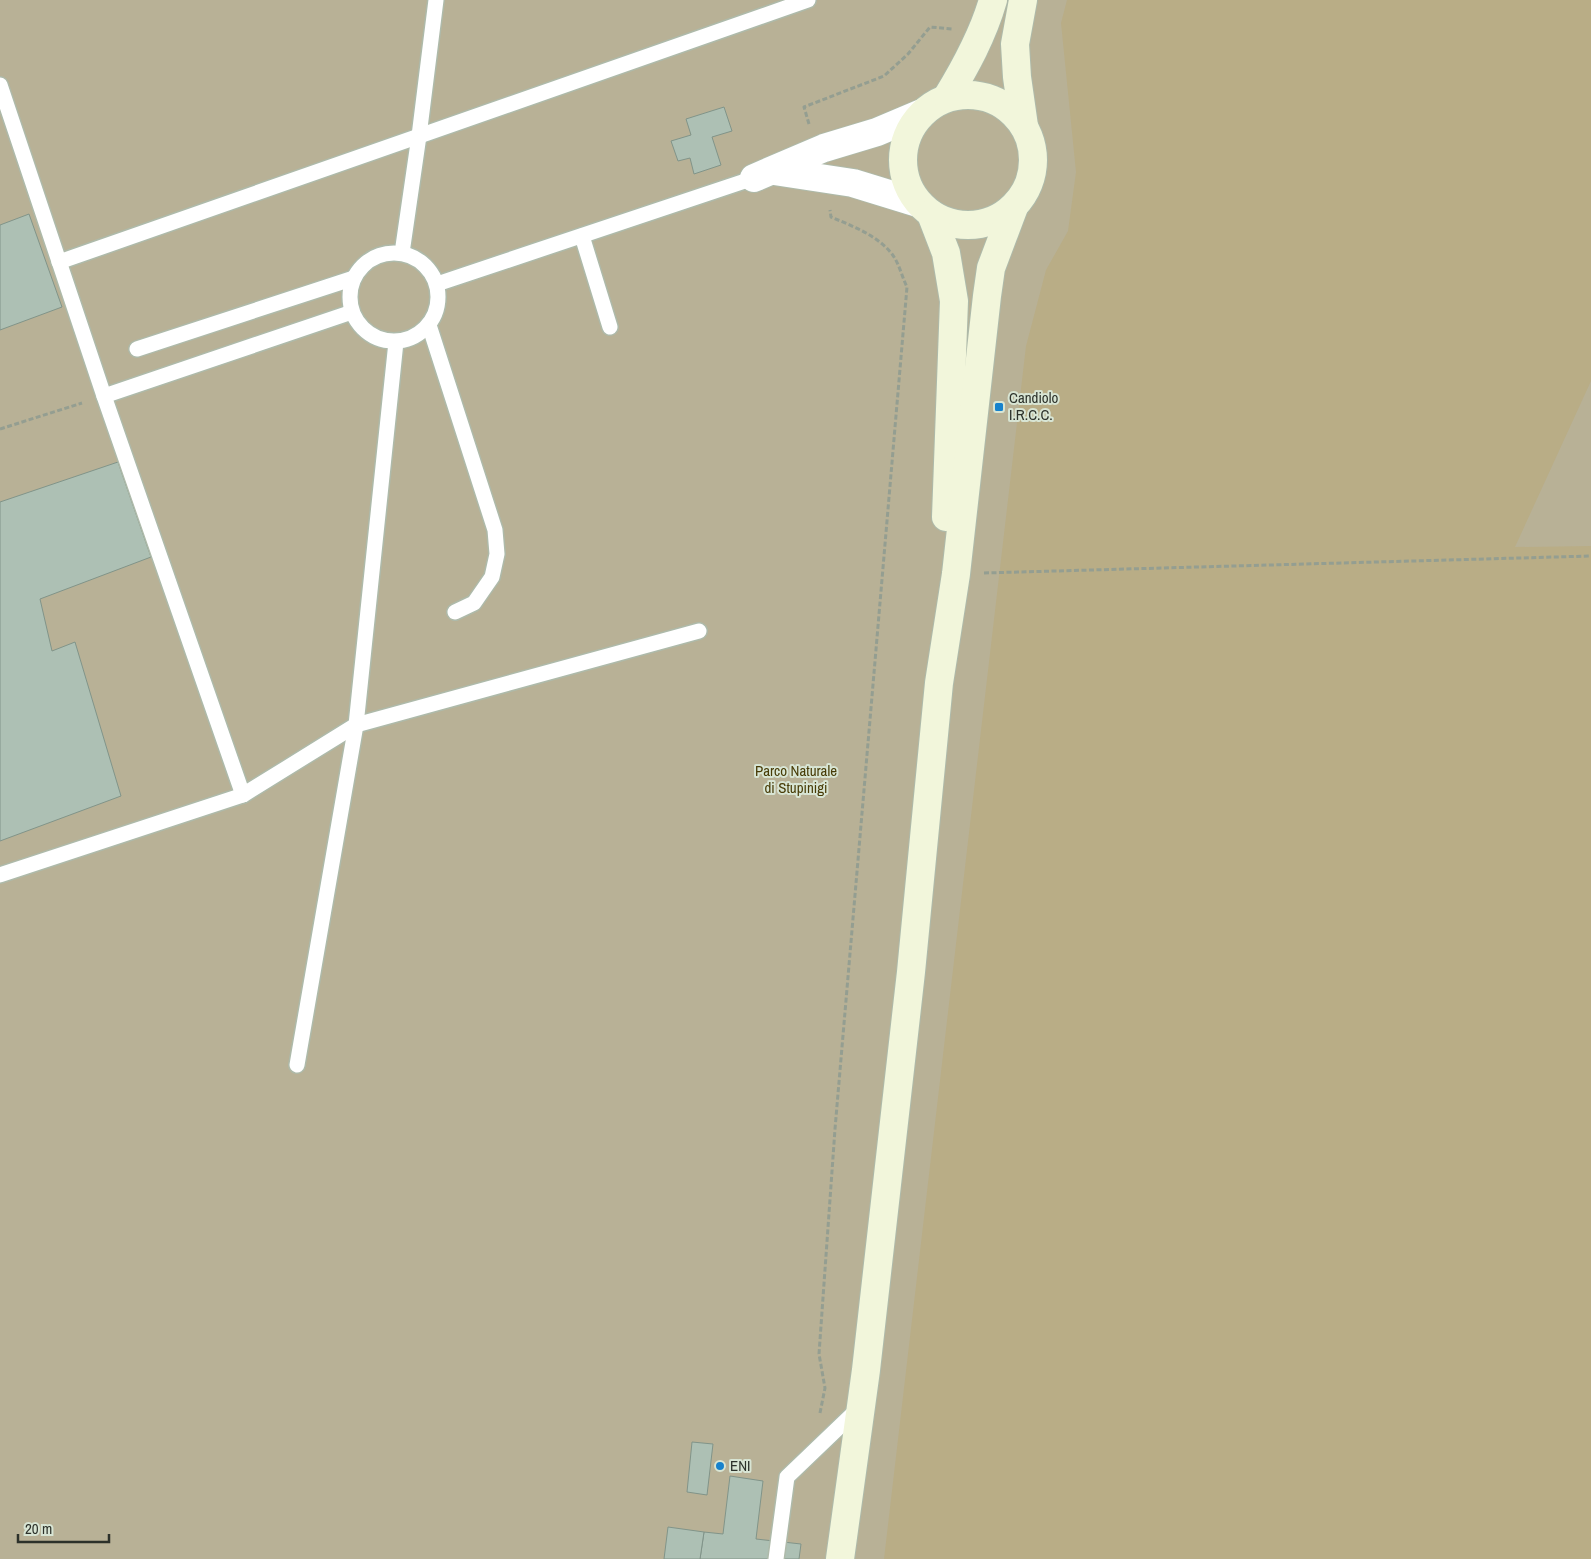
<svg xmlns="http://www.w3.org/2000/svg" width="1591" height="1559" viewBox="0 0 1591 1559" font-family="'Archivo Narrow',sans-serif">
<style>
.green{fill:#b8b196}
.forest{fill:#b9ad86}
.building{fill:#adc0b4;stroke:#819489}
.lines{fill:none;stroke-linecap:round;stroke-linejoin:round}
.lane-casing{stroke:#aebaaa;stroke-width:18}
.street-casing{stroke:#aebaaa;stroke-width:30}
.secondary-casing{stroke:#aebaaa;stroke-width:30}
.path{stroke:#949e91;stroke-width:3;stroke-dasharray:5 2.5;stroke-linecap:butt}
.lane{stroke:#fff;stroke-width:15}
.street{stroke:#fff;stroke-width:28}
.secondary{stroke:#f2f6db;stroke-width:28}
.poi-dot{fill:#1782cc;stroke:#d8e5d4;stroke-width:2}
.labels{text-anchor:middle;stroke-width:4;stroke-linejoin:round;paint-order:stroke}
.poi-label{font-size:15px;fill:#2c312a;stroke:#d8e5d4;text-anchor:start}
.park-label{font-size:15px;fill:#473b06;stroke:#d8e5d4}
</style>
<rect width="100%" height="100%" fill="#d8e5d4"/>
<rect class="green" x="0" y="0" width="1591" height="1559"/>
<polygon class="forest" points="1067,0 1591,0 1591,381 1515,547 1591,546 1591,1559 884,1559 1026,346 1046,270 1068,231 1076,172 1061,23"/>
<g class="building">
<polygon points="724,107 732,131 712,137 721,165 694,174 690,158 678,161 671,141 691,135 686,119"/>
<polygon points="29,214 62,307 0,330 0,225"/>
<polygon points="118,462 151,557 40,599 52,651 75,642 121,796 0,841 0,502"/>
<polygon points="692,1442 713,1444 707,1495 687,1492"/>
<polygon points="730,1476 763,1481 756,1539 801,1544 799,1559 700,1559 704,1532 723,1534"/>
<polygon points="668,1527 704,1532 700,1559 664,1559"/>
</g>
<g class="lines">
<g class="lane-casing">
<g id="lane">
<polyline points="0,85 104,396 243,795"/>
<polyline points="582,236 610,327"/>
<circle cx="394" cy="297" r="44"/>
<polyline points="402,253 419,136 436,0"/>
<polyline points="59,262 808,0"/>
<polyline points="437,284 754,178"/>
<polyline points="429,325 495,530 497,554 492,577 474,603 455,612"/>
<polyline points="137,349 354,278"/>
<polyline points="104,396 352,312"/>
<polyline points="0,875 243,795 356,725 699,631"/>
<polyline points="297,1065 356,725 396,342"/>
<polyline points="776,1559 787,1477 859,1408"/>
</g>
</g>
<g class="street-casing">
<g id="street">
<polyline points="774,171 853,183 918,203"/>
<polyline points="754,178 824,148 877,132 922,113"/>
</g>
</g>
<g class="secondary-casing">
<g id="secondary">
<polyline points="1023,0 1015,44 1017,77 1024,126"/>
<circle cx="968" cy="160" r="65"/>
<path d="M947,97C966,66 983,35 993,0"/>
<polyline points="931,214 946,253 954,301 946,517"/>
<polyline points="840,1559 866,1370 911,972 939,683 956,574 987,296 991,268 1014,207"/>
</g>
</g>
<g class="path">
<polyline points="809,124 804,107 884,76 908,54 930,27 952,29"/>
<polyline points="0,429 82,403"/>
<polyline points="984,573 1591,556"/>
<path d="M820,1413L825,1388L819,1354L835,1129L907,287C902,277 899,263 892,254C877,235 852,226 831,217L830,210"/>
</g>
<use href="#lane" class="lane"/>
<use href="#street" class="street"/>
<use href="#secondary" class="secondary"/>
</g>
<g class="poi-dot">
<rect x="994" y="402" width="10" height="10" rx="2.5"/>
<circle cx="720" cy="1466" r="5"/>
</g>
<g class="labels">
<g class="poi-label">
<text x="1009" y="403">Candiolo<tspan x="1009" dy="17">I.R.C.C.</tspan></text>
<text x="730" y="1471">ENI</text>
</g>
<g class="park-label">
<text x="796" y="776">Parco Naturale<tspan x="796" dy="17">di Stupinigi</tspan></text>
</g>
</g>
<path d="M18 1534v8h91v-8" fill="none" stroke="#2c312a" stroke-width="2.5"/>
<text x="25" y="1534" font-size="15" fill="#2c312a" stroke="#d8e5d4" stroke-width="4" paint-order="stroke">20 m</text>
</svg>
